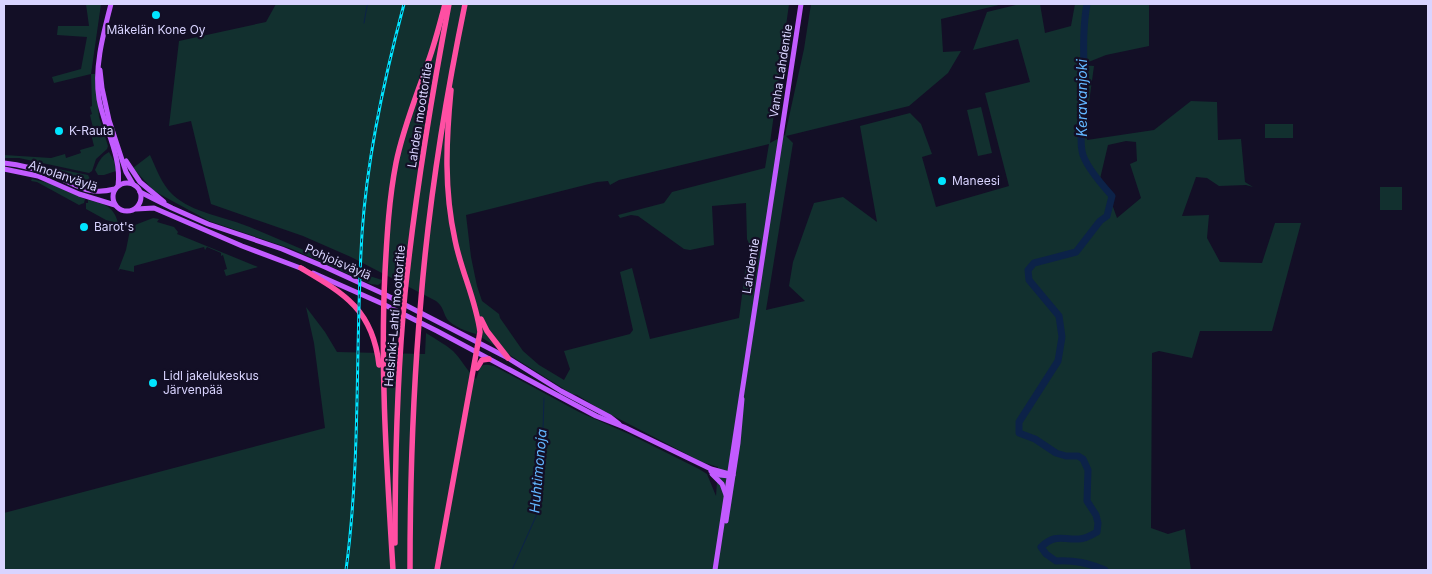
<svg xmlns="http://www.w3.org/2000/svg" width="1432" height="574" viewBox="0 0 1432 574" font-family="Inter,sans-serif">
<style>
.green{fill:#12302f;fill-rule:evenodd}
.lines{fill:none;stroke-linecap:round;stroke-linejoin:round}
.stream{stroke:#0c2248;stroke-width:1}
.river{stroke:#0c2248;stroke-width:7}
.major{stroke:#c25bff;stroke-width:5}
.highway{stroke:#ff4fa3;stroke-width:5.5}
.rail-casing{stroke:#00e5ff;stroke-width:3}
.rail{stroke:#130f26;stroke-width:1;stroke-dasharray:4;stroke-linecap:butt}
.poi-dot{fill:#00e5ff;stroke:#130f26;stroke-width:2}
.labels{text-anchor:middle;stroke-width:4.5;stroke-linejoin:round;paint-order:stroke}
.poi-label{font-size:12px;fill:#d9d4ff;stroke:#130f26;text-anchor:start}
.street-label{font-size:12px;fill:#d9d4ff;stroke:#130f26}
.water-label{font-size:14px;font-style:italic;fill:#62b6ff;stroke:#130f26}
</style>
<rect width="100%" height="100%" fill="#130f26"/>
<g class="green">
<polygon points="86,4 101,4 91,74 95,74 99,117 108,146 107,149 96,159 92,171 89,173 19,158 4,158 4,155 51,158 65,154 66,158 81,153 80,150 94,146 91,134 94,132 90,115 92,114 90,107 92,106 91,74 54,83 52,77 81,69 87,37 57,35 58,26 89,26"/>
<path d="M276,4H789L770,143L785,135L804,49L811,4H1003L941,19L943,52L961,51L948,73L909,106L786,136L793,143L766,310L805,301L789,286L793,262L814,203L843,197L877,222L860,126L910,113L921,124L932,154L922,157L936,207L1009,186L985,93L1030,82L1018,39L973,50L987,12L1020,4H1040L1045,33L1071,26L1075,4H1149V46L1106,55L1081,65L1094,66L1087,117V140L1154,130L1191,101L1217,102L1218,140L1241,139L1245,182L1253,187L1246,185L1219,186L1207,178L1196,177L1182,216L1209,215L1207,238L1220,262L1262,263L1275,223H1301L1272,331H1200L1192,358L1159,351L1152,353L1151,528L1168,534L1185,529L1191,570H4V513L325,428L314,343L306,307L325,332L337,352L425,354L426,333C435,339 445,344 453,351C462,360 467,371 476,379C481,367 478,362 494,366L579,412L629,434L699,469L707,474L716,496L718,467L702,462L598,408L577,395L572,394L476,334C468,332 452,326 447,319C443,312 443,306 436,301L351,257L303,236L211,204L191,121L169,126L179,41L266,22ZM1126,141L1136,142L1137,161L1130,164L1141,198L1117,218L1108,193L1099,183L1108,145ZM769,144L765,168L672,192L664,203L618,215L620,218L631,215L638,216L684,249L690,250L714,245L712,206L746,203L747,239L751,248V265H746L739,318L650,339L632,268L620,272L633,330L630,334L564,351L570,369L564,380L539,365L523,351L500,318L499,314L482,301L477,286L471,257L466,215L597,182L608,181L610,185L619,180Z"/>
<polygon points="981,107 992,153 978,156 967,110"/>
<rect x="1265" y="124" width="28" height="14"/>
<path d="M109,152L114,161L116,171L104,175H98L95,170C98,163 101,156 109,152Z"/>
<path d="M150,155C156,168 162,185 173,195C193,213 222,216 247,226C292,244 335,266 382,280L381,283L378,285L371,284L292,249L209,221L154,191L133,168Z"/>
<polygon points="38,165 88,175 90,179 89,184 87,184 88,187 38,167"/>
<polygon points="32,179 49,183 85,199 84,203 79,205 37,182 31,181"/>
<rect x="1380" y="187" width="22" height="23"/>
<path d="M88,200C103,203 114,206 118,223L106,220L86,209V203H88Z"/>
<polygon points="153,218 159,219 157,222 174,227 178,232 177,234 182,236 258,267 226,276 224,270 227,269 223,255 221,256 221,253 207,247 205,250 204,247 134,266 134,272 120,269 118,271 126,250 131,225 132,224 134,228 135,225"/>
</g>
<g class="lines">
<g class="stream">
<polyline points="364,23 367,6 369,4"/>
<polyline points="512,570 537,514 543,430 544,398"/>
</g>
<path class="river" d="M1087,4C1081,37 1085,68 1084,100C1083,117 1079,134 1082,151C1084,164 1103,186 1112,196L1107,216L1100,221L1076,252L1034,263L1028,270L1029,280L1059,316L1062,337L1058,361L1019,422V433L1035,439L1056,453L1066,456H1078L1083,459L1088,470L1087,501L1096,515L1098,523L1097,532C1092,535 1084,539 1079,539C1062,540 1056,533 1041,547L1046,554L1056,561C1075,560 1088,563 1105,570"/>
<g class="major">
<path d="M111,4C103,35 94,68 99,99C104,128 122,156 118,186"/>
<polyline points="100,70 102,88 109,120 126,172 133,184"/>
<polyline points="126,161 140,182 164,202"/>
<path d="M4,163C21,165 37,169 53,175C78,185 87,196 115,189"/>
<polyline points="4,169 38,176 79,194 115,205"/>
<circle cx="127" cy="197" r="14"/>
<polyline points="140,192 172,208 208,224 282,249 325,267 384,294 508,358 561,391 610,417 619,424"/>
<polyline points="136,209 154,208 242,246 303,269"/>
<polyline points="313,273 383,304 437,331 596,416 624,427 711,469 733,475"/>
<polyline points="711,471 720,475 729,476"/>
<polyline points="712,474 722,484 726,495"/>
<polyline points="726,521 738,443 742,399"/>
<polyline points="715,570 801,4"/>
</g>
<g class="highway">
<path d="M301,268C345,294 373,310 379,365"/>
<polyline points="481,319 487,331 508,358"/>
<polyline points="477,368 482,360 489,359"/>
<path d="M395,543C395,460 397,376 405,293C415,196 431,99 449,4"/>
<path d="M393,570C387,470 380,372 385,272C387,235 389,199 396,163C403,128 417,95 428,62C435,43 440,23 445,4"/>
<path d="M410,570C410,480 413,389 421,299C429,200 445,101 465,4"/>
<path d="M437,570L480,332C476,300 461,271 455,240C444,190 446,141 451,90"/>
</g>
<g class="rail-casing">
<path id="rail" d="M346,570C361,459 355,346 362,234C367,157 384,79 404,4"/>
</g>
<use href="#rail" class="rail"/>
</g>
<g class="poi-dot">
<circle cx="156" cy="15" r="5"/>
<circle cx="59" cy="131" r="5"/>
<circle cx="942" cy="181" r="5"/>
<circle cx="84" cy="227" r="5"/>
<circle cx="153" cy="383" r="5"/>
</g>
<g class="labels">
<g class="poi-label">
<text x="156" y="34" text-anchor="middle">Mäkelän Kone Oy</text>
<text x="69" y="135">K-Rauta</text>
<text x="952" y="185">Maneesi</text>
<text x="94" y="231">Barot's</text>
<text x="163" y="380">Lidl jakelukeskus<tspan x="163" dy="14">Järvenpää</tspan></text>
</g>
<g class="street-label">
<text transform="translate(781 71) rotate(-81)" y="4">Vanha Lahdentie</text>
<text transform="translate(420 115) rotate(-81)" y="4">Lahden moottoritie</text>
<text transform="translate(63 176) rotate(19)" y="4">Ainolanväylä</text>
<text transform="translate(338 262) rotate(24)" y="4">Pohjoisväylä</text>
<text transform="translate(751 266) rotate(-81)" y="4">Lahdentie</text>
<text transform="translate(395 316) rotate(-85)" y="4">Helsinki-Lahti moottoritie</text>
</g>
<g class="water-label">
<text transform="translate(1082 98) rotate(-90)" y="5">Keravanjoki</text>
<text transform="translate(538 471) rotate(-85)" y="5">Huhtimonoja</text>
</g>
</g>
<rect width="1432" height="574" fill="none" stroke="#d9d4ff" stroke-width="10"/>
</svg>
